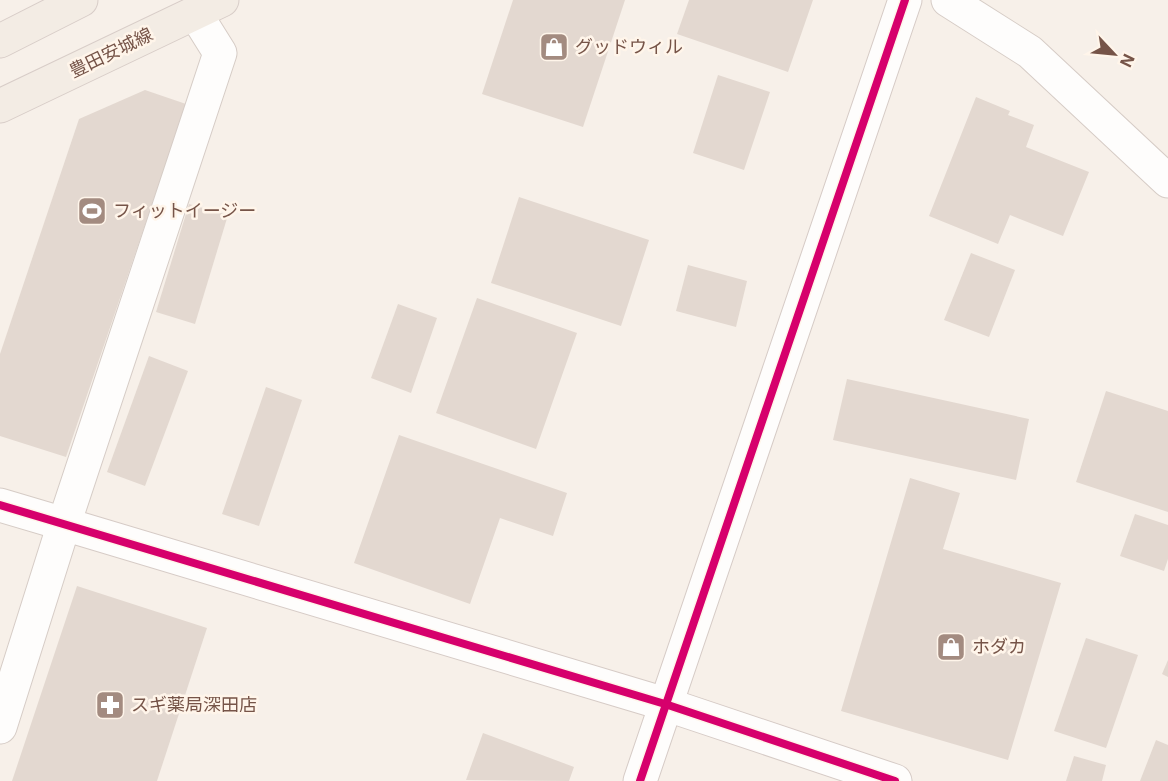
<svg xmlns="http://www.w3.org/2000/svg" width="1168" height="781" viewBox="0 0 1168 781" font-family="Inter,'Noto Sans JP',sans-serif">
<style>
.building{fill:#e3d8d0}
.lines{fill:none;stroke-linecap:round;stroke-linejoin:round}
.street-casing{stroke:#d6ccc6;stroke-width:35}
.secondary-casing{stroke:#d6cbc6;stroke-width:35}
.primary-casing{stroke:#d8cdc8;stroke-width:35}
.street{stroke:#fefdfc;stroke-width:33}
.secondary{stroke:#fefdfc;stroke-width:33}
.primary{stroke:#f3ece4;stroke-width:33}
.cycleway-casing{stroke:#fff5ea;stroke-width:11}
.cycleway{stroke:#d6006c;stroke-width:8}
.labels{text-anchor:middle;stroke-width:5;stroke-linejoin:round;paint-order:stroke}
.poi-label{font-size:18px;fill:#765448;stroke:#fff5ea;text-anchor:start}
.street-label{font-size:18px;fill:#765448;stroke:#fff5ea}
</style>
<rect width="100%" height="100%" fill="#f7f0e9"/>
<g class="building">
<polygon points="513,0 625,0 583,127 482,94"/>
<polygon points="689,0 813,0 788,72 677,34"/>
<polygon points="718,75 770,92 744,170 693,153"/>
<polygon points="145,90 186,104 66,457 0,436 0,354 79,119"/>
<polygon points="976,97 1010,111 1008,115 1034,125 1026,147 1089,172 1063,236 1010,215 998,244 929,216"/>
<polygon points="519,197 649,240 621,326 491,283"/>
<polygon points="189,204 228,215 195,324 156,312"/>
<polygon points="971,253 1015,270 989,337 944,320"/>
<polygon points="688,265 747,281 736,327 676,311"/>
<polygon points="477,298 577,333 536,449 436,413"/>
<polygon points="398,304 437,318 411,393 371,378"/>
<polygon points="149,356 188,371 145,486 107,472"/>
<polygon points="847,379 1029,419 1016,480 833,440"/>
<polygon points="266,387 302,400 259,526 222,514"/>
<polygon points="1106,391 1168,411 1168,512 1076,482"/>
<polygon points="399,435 567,493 553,536 500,518 470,604 354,563"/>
<polygon points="910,478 960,493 943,549 1061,583 1008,760 841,711"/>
<polygon points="1135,514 1168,525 1168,559 1164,571 1120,556"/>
<polygon points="77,586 207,628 157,781 12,781"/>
<polygon points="1086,638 1138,655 1106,748 1054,731"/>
<polygon points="1168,660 1168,677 1162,674"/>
<polygon points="483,733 574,767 569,781 466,780"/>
<polygon points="1156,740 1168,745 1168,781 1140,781"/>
<polygon points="1074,756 1106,765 1102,781 1066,781"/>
</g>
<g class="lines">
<g class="street-casing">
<g id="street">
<polyline points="948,0 1030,52 1168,181"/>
<polyline points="0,505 64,524"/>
<polyline points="0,727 64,524 220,53 195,13"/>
</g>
</g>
<g class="secondary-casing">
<g id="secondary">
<polyline points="64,524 665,704 895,781"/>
<polyline points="640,781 905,0"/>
</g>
</g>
<g class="primary-casing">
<g id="primary">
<polyline points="0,41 81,0"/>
<polyline points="0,106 222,0"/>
</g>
</g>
<use href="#street" class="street"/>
<use href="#secondary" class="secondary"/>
<use href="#primary" class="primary"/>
<g class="cycleway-casing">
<g id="cycleway">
<polyline points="0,505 665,704 895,781"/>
<polyline points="640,781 905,0"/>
</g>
</g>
<use href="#cycleway" class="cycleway"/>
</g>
<defs>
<g id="shop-square" transform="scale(1.5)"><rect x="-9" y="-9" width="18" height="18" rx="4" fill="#a38b80" stroke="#fff5ea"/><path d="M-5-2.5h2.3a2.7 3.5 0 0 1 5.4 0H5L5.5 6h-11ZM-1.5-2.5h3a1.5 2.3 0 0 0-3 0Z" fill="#fff"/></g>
<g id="stadium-square" transform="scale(1.5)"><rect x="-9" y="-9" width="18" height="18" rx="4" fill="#a38b80" stroke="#fff5ea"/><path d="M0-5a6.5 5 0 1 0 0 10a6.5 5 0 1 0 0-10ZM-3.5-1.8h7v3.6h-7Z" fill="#fff"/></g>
<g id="pharmacy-square" transform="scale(1.5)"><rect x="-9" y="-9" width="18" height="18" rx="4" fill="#a38b80" stroke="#fff5ea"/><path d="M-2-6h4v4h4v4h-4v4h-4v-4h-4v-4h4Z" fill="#fff"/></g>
</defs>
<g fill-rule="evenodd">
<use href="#shop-square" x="554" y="47"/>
<use href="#stadium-square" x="92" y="211"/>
<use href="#shop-square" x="951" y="647"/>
<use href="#pharmacy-square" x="110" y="705"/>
</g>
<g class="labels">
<g class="poi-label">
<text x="575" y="53">グッドウィル</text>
<text x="113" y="217">フィットイージー</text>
<text x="972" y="653">ホダカ</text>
<text x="131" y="711">スギ薬局深田店</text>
</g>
<g class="street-label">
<text transform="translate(111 53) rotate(-26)" y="6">豊田安城線</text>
</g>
</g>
<g transform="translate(1114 54) rotate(116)" stroke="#fff5ea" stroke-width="4.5" paint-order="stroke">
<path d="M0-4.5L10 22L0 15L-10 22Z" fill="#765448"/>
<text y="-9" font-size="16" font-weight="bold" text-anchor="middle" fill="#765448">N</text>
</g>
</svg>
